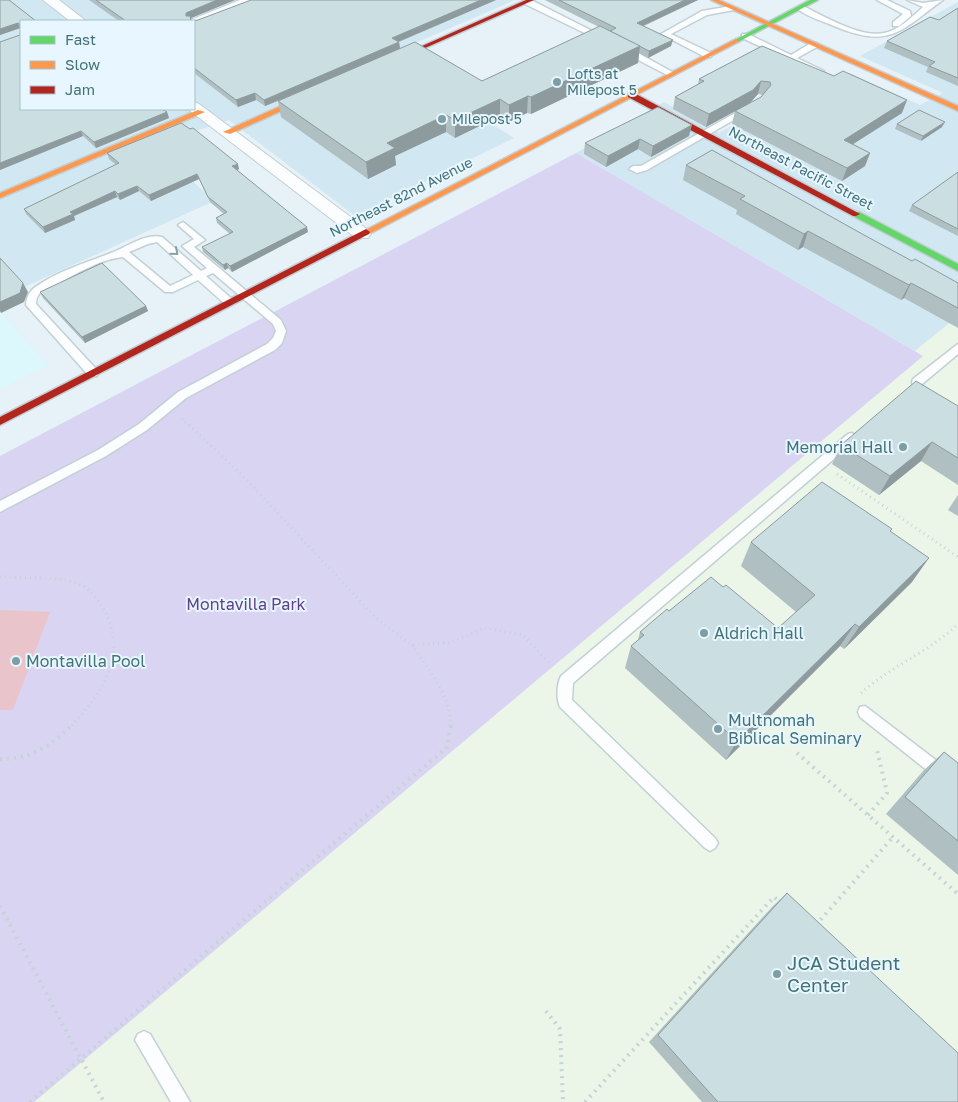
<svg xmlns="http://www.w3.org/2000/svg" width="958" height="1102" viewBox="0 0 958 1102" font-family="'Golos Text',sans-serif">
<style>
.residential{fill:#d1e7f1;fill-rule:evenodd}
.commercial{fill:#dcf8fc}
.education{fill:#ebf6e9}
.green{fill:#d8d4f2}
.water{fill:#e9c5cb}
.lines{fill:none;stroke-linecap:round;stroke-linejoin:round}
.lane-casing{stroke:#c3d0d4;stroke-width:3}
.street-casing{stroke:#c3d0d4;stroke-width:2}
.fast-casing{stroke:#c1cfd4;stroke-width:3}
.slow-casing{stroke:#c1cfd4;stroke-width:3}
.jam-casing{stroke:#c1cfd4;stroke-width:3}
.path-far2{stroke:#c5d4d6;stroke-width:2.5;stroke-dasharray:1 3;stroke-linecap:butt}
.path-far1{stroke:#c5d4d6;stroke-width:3;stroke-dasharray:1 4;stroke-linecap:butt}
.path{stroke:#c5d4d6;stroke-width:4;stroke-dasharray:2 5;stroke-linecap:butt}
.lane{fill:#fbfdfe;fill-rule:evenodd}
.street{fill:#fbfdfe;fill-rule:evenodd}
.fast{fill:#63d668;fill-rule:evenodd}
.slow{fill:#ff974d;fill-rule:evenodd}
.jam{fill:#b3261e;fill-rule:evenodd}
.wall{fill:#afbfc2}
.shaded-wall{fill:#8e9b9e}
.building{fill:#cbdee2;stroke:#8e9b9e}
.oneway{stroke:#84a3a6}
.poi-dot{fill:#7d9ea4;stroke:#e8f7ff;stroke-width:2}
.labels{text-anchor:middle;stroke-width:4;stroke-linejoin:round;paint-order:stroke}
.far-poi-label{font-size:14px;fill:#447277;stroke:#e8f7ff;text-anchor:start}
.far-street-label{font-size:14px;fill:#447277;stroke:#e8f7ff}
.poi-label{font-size:16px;fill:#447277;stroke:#e8f7ff;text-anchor:start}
.park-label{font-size:16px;fill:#62408b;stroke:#e8f7ff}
.near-poi-label{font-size:19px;fill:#447277;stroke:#e8f7ff;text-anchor:start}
</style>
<rect width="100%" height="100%" fill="#e6f1f8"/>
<g class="residential">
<path d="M0,0H515L406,47L439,91L514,138L355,216L229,120L154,145L214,201L0,298ZM21,21H194V109H21Z"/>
<polygon points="958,2 958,317 915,351 576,153 664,102 719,133 785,95 800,103 850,73 920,105 943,93 860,56"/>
</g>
<polygon class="commercial" points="0,311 48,365 0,389"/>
<polygon class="education" points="958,316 958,1102 34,1102 923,356 915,351"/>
<polygon class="green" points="576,153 923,356 34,1102 0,1102 0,456"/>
<polygon class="water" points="0,610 50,612 13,710 0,710"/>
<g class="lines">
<g class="lane-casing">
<g id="lane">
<polygon points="525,0 531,0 608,39 601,41 525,4"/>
<polygon points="877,0 887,0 910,11 911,16 899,26 893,26 893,22 903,14"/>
<path d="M907,0L923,3L943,0C901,30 891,50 834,26C822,21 806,16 796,8L803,6C824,16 860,38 884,33C899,30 912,17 923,7Z"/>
<polygon points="731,6 735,8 734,10 707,15 671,34 711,53 711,57 705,57 661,34 702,11"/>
<polygon points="742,34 748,34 791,55 811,43 817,43 817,47 797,58 824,71 817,73 742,38"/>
<polygon points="621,47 627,47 676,74 669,76 621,51"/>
<polygon points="744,108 751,110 647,170 637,173 629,169 633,166 641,166"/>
<path d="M183,222L205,240L194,247L281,320L286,331L282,343L275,350L186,398L147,430L106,456L0,512V501L98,450L139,424L178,392L267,344L273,338L276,331L273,324L213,273L206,276L233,300V304H225L198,280L173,292H165L123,257C98,260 76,274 54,286C50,288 43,290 40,293C37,296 36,301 36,304L97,370L98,373L97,376H89L26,305C26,299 29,292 34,288C57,271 86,263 111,253C127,247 145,233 162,237L201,271L207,268L182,246L194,239L178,225ZM157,242L193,275L170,286L129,252L148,244Z"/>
<polygon points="958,344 958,354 921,385 913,385 912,382 913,379"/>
<path d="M852,433L858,437L856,440L573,683L572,700L715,838L718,843L715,848L710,851L705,848L560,707C556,698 557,684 561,676L848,434Z"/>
<polygon points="865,706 958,777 958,793 953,791 860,717 858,712 860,707"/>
<polygon points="144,1031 150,1034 190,1102 171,1102 135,1040 138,1034"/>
</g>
</g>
<g class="street-casing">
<g id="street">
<polygon points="43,0 59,0 86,21 70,21"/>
<polygon points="240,0 259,0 257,3 199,25 194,26 194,21 188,21"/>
<polygon points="194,102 199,104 368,230 371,234 368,238 356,238 189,110 187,109 194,109"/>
</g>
</g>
<g class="fast-casing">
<g id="fast">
<polygon points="810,0 818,0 738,42 733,41"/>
<polygon points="853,212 859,212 958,264 958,271 853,216"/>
</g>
</g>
<g class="slow-casing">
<g id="slow">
<polygon points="711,0 719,0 958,106 958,111"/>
<polygon points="736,39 739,41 738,42 369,234 366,235 362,232"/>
<polygon points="310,93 317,95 230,134 223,132"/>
<polygon points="198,110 205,112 0,198 0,193"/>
</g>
</g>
<g class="jam-casing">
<g id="jam">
<polygon points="526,0 534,0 391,63 386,62"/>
<polygon points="628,93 634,93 860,214 856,216 853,216 628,97"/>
<polygon points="366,229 370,232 369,234 0,425 0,417"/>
</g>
</g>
<polyline class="path-far2" points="182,419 190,427"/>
<g class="path-far1">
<polyline points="189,425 244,477 375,617 412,645 452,642 484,628 523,635 551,665"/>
<polyline points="837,474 958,557"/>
<path d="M0,577C25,579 53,575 77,583C89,587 98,600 104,610C129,653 102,694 71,726"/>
<path d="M412,645C428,669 451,696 451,726"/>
<path d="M861,693C891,666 929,652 958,624"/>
</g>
<g class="path">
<polyline points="797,753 958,894"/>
<path d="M0,759C31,759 51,746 73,724"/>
<polyline points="868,815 887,793 877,750"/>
<polyline points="0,906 104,1102"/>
<polyline points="816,925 893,837"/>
<polyline points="546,1011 560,1029 563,1102"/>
<polyline points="30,1102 447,747 451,724"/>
<polyline points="585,1102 774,897 782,904"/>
</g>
<use href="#lane" class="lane"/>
<use href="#street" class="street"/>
<use href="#fast" class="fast"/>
<use href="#slow" class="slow"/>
<use href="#jam" class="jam"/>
</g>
<g class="wall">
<polygon points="0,0 9,0 36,21 21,21 21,109 162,109 167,112 169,118 96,148 83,136 0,170 0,42 20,35 21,28 0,35"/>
<polygon points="89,0 235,0 191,18 192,21 496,0 399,42 400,48 482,81 599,27 545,0 698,0 644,26 671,46 648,58 639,53 638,63 531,114 527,113 509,122 500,116 455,138 446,132 395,156 396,165 368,179 281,117 278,101 265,106 256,100 238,107 194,73 194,21 119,21"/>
<polygon points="958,8 958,86 926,72 928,67 884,48 887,41 939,20"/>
<polygon points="762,46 902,113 853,144 870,153 865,166 842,181 732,124 735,111 761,97 763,95 758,94 750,103 706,127 673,109 675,97 698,84 699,79"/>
<polygon points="897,124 942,127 921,141 895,129"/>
<polygon points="689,136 651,157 638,149 606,167 584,154 585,143"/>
<polygon points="107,153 239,169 237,170 308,232 232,272 228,268 225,270 203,252 202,247 230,234 217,223 216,218 224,214 210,202 199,179 151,201 139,191 120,200 117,197 74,216 75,220 45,233 26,214 24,209 116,165 109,159"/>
<polygon points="686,165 864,235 912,261 958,283 958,328 904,298 901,300 803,247 798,250 736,214 737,210 683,180"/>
<polygon points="958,172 958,236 909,211 912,205"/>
<polygon points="40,292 146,306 148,311 85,343 43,298"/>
<polygon points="958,406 958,485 921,461 879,495 832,464 841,445"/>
<polygon points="958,495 958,516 948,510"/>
<polygon points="892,529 890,531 912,582 844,649 840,646 726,760 625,668 631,646 638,640 640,632 669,611 723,587 778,628 796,612 741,566 751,542"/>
<polygon points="944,752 958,763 958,875 886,814 924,770"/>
<polygon points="787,893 958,1102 702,1102 649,1042 773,906"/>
</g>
<g class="shaded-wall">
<polygon points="217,0 235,0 191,18 192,21 187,19 186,13"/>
<polygon points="481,0 496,0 393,44 392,38"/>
<polygon points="685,0 698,0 636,29 637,23"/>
<polygon points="18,23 20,28 0,35 0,29"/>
<polygon points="673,40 671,46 648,58 649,51"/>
<polygon points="399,42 400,49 265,106 264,100"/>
<polygon points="640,46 638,63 531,114 531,97"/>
<polygon points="761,81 758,94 750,103 706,127 709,114"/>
<polygon points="255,93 256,100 238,107 236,100"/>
<polygon points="528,96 527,113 509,122 509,105"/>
<polygon points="500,99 500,116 455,138 455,120"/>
<polygon points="907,100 902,113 839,153 844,140"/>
<polygon points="167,112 169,118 96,148 94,142"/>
<polygon points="446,115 446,132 395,156 396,165 368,179 366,162 387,143"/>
<polygon points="945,122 942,127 921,141 923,136"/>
<polygon points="692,125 689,136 651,157 653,146"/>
<polygon points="81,131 83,136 0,170 0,163"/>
<polygon points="640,139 638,149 606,167 608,156"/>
<polygon points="870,153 865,166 842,181 847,168"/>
<polygon points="238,164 239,169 234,172 232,166"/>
<polygon points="197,174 199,179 151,201 149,195"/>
<polygon points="137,186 139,191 120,200 118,194"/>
<polygon points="115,191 117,197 74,216 75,220 45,233 43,227 70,212"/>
<polygon points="307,227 308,232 232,272 230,266"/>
<polygon points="808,231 803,247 798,250 804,234"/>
<polygon points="227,263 228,268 225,270 223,265"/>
<polygon points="23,283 28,292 24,302 1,313 0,311 0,302"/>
<polygon points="911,283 904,298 901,300 909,285"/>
<polygon points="146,306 148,311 85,343 82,337"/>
<polygon points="932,442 921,461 879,495 890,476"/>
<polygon points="929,558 912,582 844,649 859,627"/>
<polygon points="855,624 840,646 726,760 737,741"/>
</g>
<g class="building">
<polygon points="0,0 9,0 36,21 21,21 21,109 162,109 167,112 94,142 81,131 0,163 0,42 20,35 21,25 18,23 0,29"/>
<polygon points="96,0 217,0 186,13 186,16 190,16 191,21 198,20 251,0 481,0 392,38 399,42 264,100 255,93 236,100 194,68 194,21 126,21"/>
<polygon points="559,0 685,0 637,23 673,40 649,51 610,31 616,28"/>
<polygon points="958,8 958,78 929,66 935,62 887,41 930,17 939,20"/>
<polygon points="600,26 640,46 531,97 528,96 509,105 500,99 455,120 446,115 387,143 395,148 366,162 278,101 415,42 482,81"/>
<polygon points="762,46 834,76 843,71 907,100 844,140 870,153 847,168 735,111 761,97 771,85 770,82 761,81 753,90 709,114 675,97 704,81 699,79"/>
<polygon points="658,107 692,125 653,146 640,139 608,156 585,143"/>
<polygon points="919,110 945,122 923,136 897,124"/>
<polygon points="181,123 190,129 193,128 238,164 232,166 307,227 230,266 227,263 223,265 202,247 233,232 216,218 227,212 208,197 197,174 149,195 137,186 118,194 115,191 70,212 73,214 43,227 24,209 119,163 107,153"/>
<polygon points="712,150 864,235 912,261 915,259 958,283 958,308 911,283 909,285 808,231 804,234 740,199 745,196 686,165"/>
<polygon points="958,172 958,229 912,205"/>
<polygon points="0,258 23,283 20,293 0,302"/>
<polygon points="102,263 146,306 82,337 40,292"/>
<polygon points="916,381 958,406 958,458 932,442 890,476 841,445"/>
<polygon points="822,482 892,529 890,531 929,558 859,627 855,624 737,741 631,646 644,635 640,632 667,609 669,611 711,577 723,587 726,585 778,628 815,595 751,542"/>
<polygon points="944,752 958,763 958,841 905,797"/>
<polygon points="787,893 958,1053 958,1102 718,1102 658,1035"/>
</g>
<defs><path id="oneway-chevron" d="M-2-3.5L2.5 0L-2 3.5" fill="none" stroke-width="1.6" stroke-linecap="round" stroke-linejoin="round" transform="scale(1.25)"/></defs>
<use class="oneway" href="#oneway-chevron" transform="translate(175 252) rotate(41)"/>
<g class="poi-dot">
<circle cx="557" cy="82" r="5"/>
<circle cx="442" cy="119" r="5"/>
<circle cx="903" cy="447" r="5"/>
<circle cx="704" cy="633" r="5"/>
<circle cx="16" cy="661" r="5"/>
<circle cx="718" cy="729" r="5"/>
<circle cx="777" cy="974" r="5"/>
</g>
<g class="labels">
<g class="far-poi-label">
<text x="567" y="79">Lofts at<tspan x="567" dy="16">Milepost 5</tspan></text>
<text x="452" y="124">Milepost 5</text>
</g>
<g class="far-street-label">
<text transform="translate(801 168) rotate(28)" y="5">Northeast Pacific Street</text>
<text transform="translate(401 197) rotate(-27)" y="5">Northeast 82nd Avenue</text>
</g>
<g class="poi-label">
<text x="893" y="453" text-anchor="end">Memorial Hall</text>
<text x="714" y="639">Aldrich Hall</text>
<text x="26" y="667">Montavilla Pool</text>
<text x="728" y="726">Multnomah<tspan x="728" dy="18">Biblical Seminary</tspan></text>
</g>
<g class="park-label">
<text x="246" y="610">Montavilla Park</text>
</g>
<g class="near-poi-label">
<text x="787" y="970">JCA Student<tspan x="787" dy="22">Center</tspan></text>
</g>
</g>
<rect x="20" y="20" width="175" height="90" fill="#e8f7ff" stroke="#a6c2c9"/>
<rect x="30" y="36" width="25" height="8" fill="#63d668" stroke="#a6c2c9"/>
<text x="65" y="45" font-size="15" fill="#447277">Fast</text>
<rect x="30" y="61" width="25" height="8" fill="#ff974d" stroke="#a6c2c9"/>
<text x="65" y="70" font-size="15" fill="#447277">Slow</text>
<rect x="30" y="86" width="25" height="8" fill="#b3261e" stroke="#a6c2c9"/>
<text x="65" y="95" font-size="15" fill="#447277">Jam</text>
</svg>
